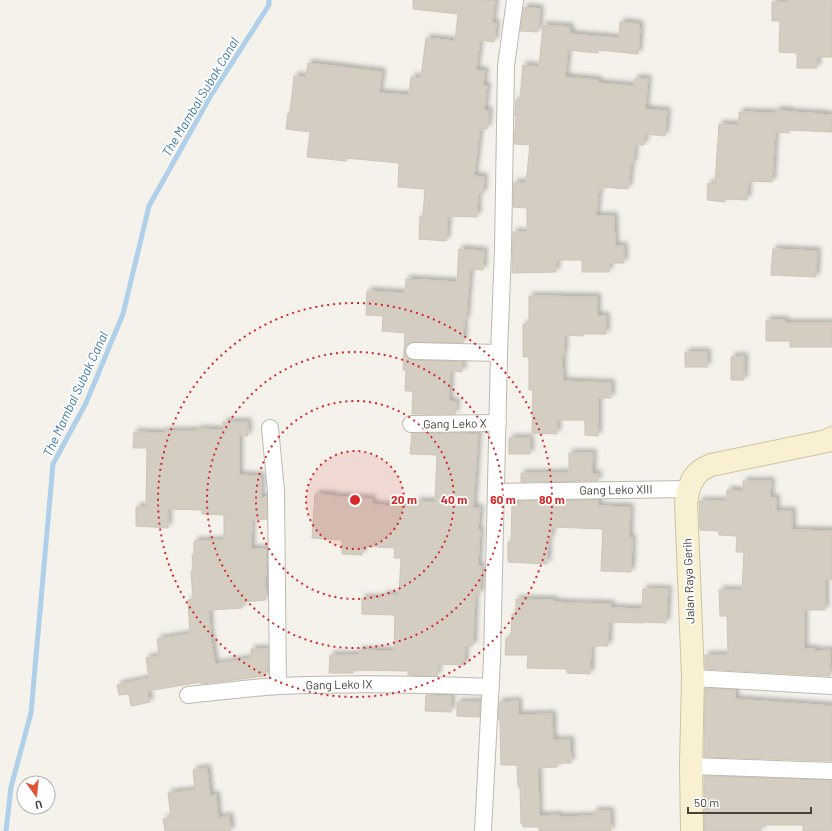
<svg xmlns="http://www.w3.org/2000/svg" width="832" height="831" viewBox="0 0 832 831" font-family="Barlow,sans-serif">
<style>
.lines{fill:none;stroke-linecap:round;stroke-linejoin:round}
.stream{stroke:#b0d0e9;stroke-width:5}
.building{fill:#d4cec2;stroke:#cec6b6;filter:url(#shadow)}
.street-casing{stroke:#beb9af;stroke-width:18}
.secondary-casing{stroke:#cec4a1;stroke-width:24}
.street{stroke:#fff;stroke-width:16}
.secondary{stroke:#f9f0d1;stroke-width:22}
.ring{fill:none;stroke:#d62828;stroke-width:2;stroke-dasharray:2 4}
.labels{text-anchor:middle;stroke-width:3.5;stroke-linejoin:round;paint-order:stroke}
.street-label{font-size:12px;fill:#47423a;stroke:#fff}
.water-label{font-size:13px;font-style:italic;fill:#3f78a7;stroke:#fff}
.centre{fill:#d62828;stroke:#fff;stroke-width:2}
.ring-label{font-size:12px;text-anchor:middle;font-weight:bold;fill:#d62828;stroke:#fff;stroke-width:3.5;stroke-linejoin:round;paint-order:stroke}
</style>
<defs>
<filter id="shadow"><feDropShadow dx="3.5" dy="-3.5" stdDeviation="2" flood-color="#0004"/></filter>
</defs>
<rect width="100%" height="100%" fill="#f4f2eb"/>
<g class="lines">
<polyline class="stream" points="6,831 11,787 31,713 53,464 86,403 123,314 149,206 210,97 269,5 269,0"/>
</g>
<g class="building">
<polygon points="413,0 483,0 495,1 492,23 496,23 494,42 480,40 476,70 485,71 483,85 487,86 484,110 489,111 487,129 480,128 474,176 484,177 483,194 478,194 477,217 448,216 446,241 419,239 420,216 423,216 425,189 398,187 399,163 346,158 346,161 307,157 310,132 286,129 288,113 290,113 294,76 306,77 308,63 382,72 379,93 409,95 411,77 421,78 426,38 455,41 458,14 413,9"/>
<polygon points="787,0 832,0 832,57 817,57 817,68 797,68 797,53 779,52 780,21 772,21 772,2 787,2"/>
<polygon points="524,7 540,9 538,32 520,31"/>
<polygon points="620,22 639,24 639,28 640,28 638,54 599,50 598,53 568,50 565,77 598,80 598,83 634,86 635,78 648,79 645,109 667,111 665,136 645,134 644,145 635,145 633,163 631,163 628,189 602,187 601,190 599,190 596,216 614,216 615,246 624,246 624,263 609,263 609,272 582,272 582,260 556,260 556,272 512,273 513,232 527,232 527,208 513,207 514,182 526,183 530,145 514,144 516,116 515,116 515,111 516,99 520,99 523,65 539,67 543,25 570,27 570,34 619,38"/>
<polygon points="776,110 790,111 790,112 824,114 824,115 832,115 832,132 789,130 789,133 775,132 772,182 748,181 747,200 725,199 725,202 707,200 708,183 715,184 719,124 739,125 739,112 776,113"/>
<polygon points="459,249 484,251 483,270 470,269 466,319 464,319 463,343 414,342 409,343 406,346 405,351 406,356 409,359 413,360 462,362 462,372 450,371 449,401 456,402 455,414 412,414 413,391 405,391 406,370 403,370 405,333 382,331 383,316 366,315 367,291 405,293 406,279 457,282"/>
<polygon points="773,249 817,251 816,277 771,275"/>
<polygon points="529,296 597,297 597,316 606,316 606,334 583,334 583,336 564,335 564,355 562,355 563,381 611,383 611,398 598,398 598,436 585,435 585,420 557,420 557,434 532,433 533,390 529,390 529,357 523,357 523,324 529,324"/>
<polygon points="766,320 785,320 785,323 832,323 832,347 790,347 790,341 766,341"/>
<rect x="685" y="352" width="22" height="15"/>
<polygon points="744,356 744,380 731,380 731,357"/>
<polygon points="223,422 248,422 248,436 239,435 239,475 261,476 261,498 267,497 267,519 252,520 251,549 266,549 267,564 266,564 266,576 265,576 266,600 242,602 242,608 209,610 210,633 215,664 251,658 251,649 268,649 268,667 266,667 265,676 201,684 201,682 147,691 150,702 131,706 129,694 119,695 117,685 149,678 146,658 159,656 157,639 190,634 188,600 193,599 191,571 193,571 192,555 194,555 194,541 224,540 224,515 202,514 202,510 168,509 168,528 136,526 136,507 146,507 147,448 133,448 134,432 165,433 165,431 198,431 198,429 223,430"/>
<polygon points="412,433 456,433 478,434 473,508 480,508 478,529 480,530 478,565 481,566 480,594 475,594 473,646 465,646 464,665 438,664 437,676 408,675 408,671 353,670 353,673 329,673 330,655 359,655 359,650 394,651 395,615 362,614 362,598 383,598 383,595 399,595 401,558 394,558 395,548 362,546 362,555 342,554 342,540 312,538 315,494 332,495 332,496 372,499 372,504 390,506 416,507 416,501 435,502 437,455 410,454"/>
<rect x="509" y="438" width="21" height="16"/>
<polygon points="569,453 593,453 592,474 598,474 598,481 521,482 521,473 569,473"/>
<polygon points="743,481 771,481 770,498 776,498 776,511 792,511 792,530 832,531 832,580 825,579 825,610 804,610 804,649 815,649 815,651 830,650 830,676 705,669 705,655 728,655 727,616 720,616 719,590 742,590 744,552 736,552 737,536 719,535 719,531 700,530 699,501 726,501 727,490 743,491"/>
<polygon points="598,500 598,506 630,507 629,538 632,538 631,572 601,571 603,529 552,527 551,538 548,538 547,564 508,562 508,542 511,542 512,503 520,504 520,501"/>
<polygon points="643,589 668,589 666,623 643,622 643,623 609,622 608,646 591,646 590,674 567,673 567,669 527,668 528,655 505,655 506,638 511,638 512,614 516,614 516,599 554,600 554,602 571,603 611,604 611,608 642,609"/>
<polygon points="705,688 735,690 735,699 832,706 832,761 704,757"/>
<polygon points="426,695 451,696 451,712 425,711"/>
<polygon points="518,701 518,715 552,714 553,740 570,740 571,763 557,763 557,767 538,768 539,816 559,815 559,817 594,816 594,811 610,811 611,831 539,831 539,827 523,827 523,824 521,824 520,787 518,787 517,765 501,765 500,719 498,719 499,702"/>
<polygon points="457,702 480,702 480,717 457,716"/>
<polygon points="207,768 210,796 216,795 218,818 229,816 231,831 165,831 163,819 171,818 168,793 195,790 193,770"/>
<polygon points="704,776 832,780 832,831 803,831 803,825 761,825 761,831 704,831"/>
</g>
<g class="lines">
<g class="street-casing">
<g id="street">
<polyline points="414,351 499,353"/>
<polyline points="411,424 498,423"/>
<polyline points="270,428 276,491 278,686"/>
<polyline points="496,492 688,489"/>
<polyline points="693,678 832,686"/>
<path d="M188,695C218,692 248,688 279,686C349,683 420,684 491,687"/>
<polyline points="691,766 832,771"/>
<polyline points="483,831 492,660 499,353 503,249 506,66 515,0"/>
</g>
</g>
<g class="secondary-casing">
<path id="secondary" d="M692,831L691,766L693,678L686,502C688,492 690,479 699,472C702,469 707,467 711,465L827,441L832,438"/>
</g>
<use href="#street" class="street"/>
<use href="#secondary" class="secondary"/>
</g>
<circle cx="355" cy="500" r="49" fill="#d62828" fill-opacity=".12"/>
<g class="ring">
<circle cx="355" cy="500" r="49"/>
<circle cx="355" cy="500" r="99"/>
<circle cx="355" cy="500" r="148"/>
<circle cx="355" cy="500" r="197"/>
</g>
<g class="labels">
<g class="street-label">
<text transform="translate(455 424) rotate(-1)" y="4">Gang Leko X</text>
<text transform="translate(616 490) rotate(-1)" y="4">Gang Leko XIII</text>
<text transform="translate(689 581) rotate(-92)" y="4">Jalan Raya Gerih</text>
<text transform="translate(339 685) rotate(-1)" y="4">Gang Leko IX</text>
</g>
<g class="water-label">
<text transform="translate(200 97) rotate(-59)" y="5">The Mambal Subak Canal</text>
<text transform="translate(75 394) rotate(-65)" y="5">The Mambal Subak Canal</text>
</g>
</g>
<circle cx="355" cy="500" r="6" class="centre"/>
<g class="ring-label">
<text x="404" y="504">20 m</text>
<text x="454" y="504">40 m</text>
<text x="503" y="504">60 m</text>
<text x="552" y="504">80 m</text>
</g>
<g transform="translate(36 795) rotate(165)"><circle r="19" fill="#ffffff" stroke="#b5b3b0"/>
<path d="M0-3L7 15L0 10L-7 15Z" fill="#e15536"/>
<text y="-6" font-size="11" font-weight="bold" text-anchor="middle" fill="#47423a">U</text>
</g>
<path d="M688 807v6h123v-6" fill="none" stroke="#47423a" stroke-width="2"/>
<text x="694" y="807" font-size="12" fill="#47423a" stroke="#ffffff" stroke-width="3" paint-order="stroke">50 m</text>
</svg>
